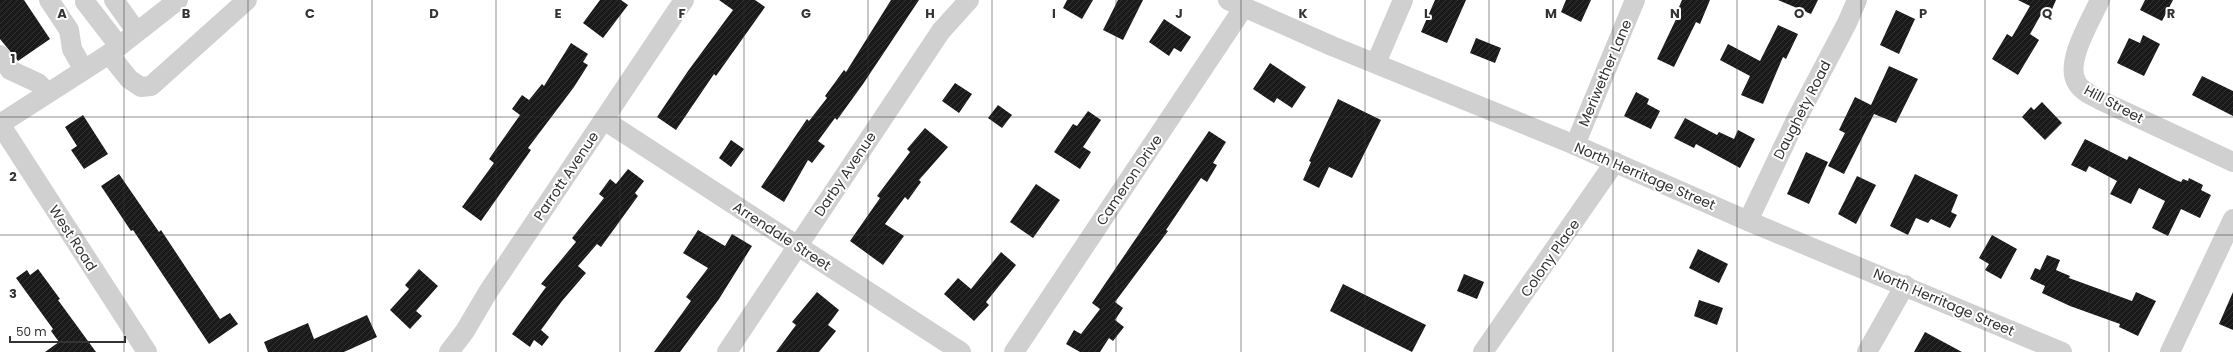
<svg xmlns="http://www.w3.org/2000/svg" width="2233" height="352" viewBox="0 0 2233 352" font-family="Poppins,sans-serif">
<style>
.building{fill:url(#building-hatch)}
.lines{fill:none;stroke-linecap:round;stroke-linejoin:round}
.minor{stroke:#d0d0d0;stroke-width:20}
.grid{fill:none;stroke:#333;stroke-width:1;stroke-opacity:0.55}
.labels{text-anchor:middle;stroke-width:4;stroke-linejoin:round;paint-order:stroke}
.street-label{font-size:14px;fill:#333;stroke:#fff}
.grid-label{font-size:13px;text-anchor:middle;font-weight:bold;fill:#333;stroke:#fff;stroke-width:4;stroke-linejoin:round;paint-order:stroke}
</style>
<defs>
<pattern id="building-hatch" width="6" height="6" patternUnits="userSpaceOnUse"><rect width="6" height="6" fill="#1a1a1a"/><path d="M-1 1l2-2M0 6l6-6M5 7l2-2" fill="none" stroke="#333"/></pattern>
</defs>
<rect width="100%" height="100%" fill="#fff"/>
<g class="building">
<polygon points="0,0 24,0 50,39 18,61 0,39"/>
<polygon points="600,0 621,0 628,5 603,38 583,23"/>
<polygon points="719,0 755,0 765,7 716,76 714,74 676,130 657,117 688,71 733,10"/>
<polygon points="891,0 919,0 863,84 837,120 835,118 818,141 825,146 812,163 808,160 784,202 761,187 807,119 809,121 827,98 825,96 844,70 846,72"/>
<polygon points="1067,0 1093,0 1082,19 1063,8"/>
<polygon points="1118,0 1143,0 1123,40 1103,30"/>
<polygon points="1435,0 1466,0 1447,43 1421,32"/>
<polygon points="1566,0 1591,0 1581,22 1561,12"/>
<polygon points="1682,0 1710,0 1700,24 1696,22 1674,67 1657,59 1678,15 1676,14"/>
<polygon points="1778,0 1818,0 1811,14"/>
<polygon points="2018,0 2056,0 2050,14 2043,11 2030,34 2039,40 2018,75 1992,59 2007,34 2012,37 2030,6"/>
<polygon points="2145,0 2173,0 2162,21 2140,10"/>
<polygon points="1896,10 1915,19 1899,54 1880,45"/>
<polygon points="1164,19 1191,37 1181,52 1174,48 1169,56 1149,42"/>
<polygon points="1778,25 1798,34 1786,59 1783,57 1763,104 1741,95 1750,76 1720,60 1728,44 1760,61"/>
<polygon points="2143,35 2160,44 2144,76 2117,63 2129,38 2140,43"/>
<polygon points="1476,38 1501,48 1495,63 1470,53"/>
<polygon points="571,43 588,54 583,62 588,65 574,87 528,148 531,150 481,221 462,207 494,163 489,159 520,115 512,109 522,95 529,100 542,84 544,86"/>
<polygon points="1270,63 1306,87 1292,108 1277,98 1274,103 1253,89"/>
<polygon points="1889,66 1918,79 1896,123 1874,114 1844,174 1828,166 1845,133 1839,130 1855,97 1871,105"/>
<polygon points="2202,76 2233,91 2233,116 2192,95"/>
<polygon points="955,83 972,94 959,113 942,101"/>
<polygon points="1636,92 1649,99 1647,104 1660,111 1651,129 1624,116"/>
<polygon points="1338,99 1381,120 1352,178 1329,167 1319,188 1303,180 1311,162 1309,161"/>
<polygon points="2042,102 2062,123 2045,140 2022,117 2031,107 2034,110"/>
<polygon points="998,105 1012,115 1002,128 988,118"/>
<polygon points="1088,111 1101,120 1083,147 1091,152 1080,169 1054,152 1073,124 1077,126"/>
<polygon points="83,115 108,154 84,169 71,150 77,146 65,127"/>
<polygon points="1685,118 1717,135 1719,132 1734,139 1738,130 1755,139 1740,168 1696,144 1694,148 1674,138"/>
<polygon points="925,128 948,147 919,180 921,182 908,200 905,197 885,224 904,236 883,265 850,241 880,198 877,196 910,152 907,149"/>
<polygon points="1209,131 1226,142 1213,163 1217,165 1207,182 1201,178 1166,230 1168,231 1115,302 1123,308 1115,320 1124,327 1113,341 1109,338 1100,352 1080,352 1066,344 1074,330 1081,334 1100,309 1092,303"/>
<polygon points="2085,139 2127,160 2129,156 2176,180 2181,182 2183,179 2188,181 2189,178 2203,185 2201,190 2211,195 2200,218 2181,209 2168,236 2152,228 2165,201 2139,188 2131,204 2110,194 2117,181 2089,166 2086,172 2071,165"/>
<polygon points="731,140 744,149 731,167 719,158"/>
<polygon points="1806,152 1828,162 1809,204 1787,194"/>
<polygon points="628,169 644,181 635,193 638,196 601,247 597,244 578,266 586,273 562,301 541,330 549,337 542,346 534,340 530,347 512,334 546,287 541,284 576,242 572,238 604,198 599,194 610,179 616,184"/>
<polygon points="119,174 159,232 161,230 220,319 230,313 238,324 209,344 133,230 131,231 101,186"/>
<polygon points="1915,174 1958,195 1951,212 1957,215 1950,228 1931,219 1928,223 1916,218 1908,235 1890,226"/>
<polygon points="1857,176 1876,185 1856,224 1838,214"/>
<polygon points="1036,184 1060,200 1033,238 1010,222"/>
<polygon points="698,230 725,246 732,234 752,246 719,299 680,352 654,352 691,301 686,297 708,268 683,253"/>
<polygon points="1992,235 2017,249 2001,279 1985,270 1989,264 1979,258"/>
<polygon points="1698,249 1728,264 1719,283 1689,268"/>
<polygon points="1001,252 1016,265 986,302 989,305 974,321 944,294 958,278 971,289"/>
<polygon points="2047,255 2060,260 2056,270 2070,276 2069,278 2132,301 2136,292 2156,301 2138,336 2119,327 2120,324 2070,306 2042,293 2045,286 2030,279 2035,268 2040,270"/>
<polygon points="38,269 60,299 58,300 96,352 45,352 59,342 51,331 53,329 16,278 27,270 30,275"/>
<polygon points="419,269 438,286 416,311 422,316 410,329 390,310 409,289 405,285"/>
<polygon points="1464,274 1484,282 1477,299 1457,291"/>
<polygon points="1343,284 1426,325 1412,352 1330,311"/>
<polygon points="817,292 839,310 828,325 836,331 819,352 776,352 796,325 792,322"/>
<polygon points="2233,292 2233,330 2219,324"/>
<polygon points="1699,300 1723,308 1717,325 1694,316"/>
<polygon points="367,315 377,337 344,352 268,352 264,342 308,323 314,339"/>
<polygon points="1925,332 1962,352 1914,352"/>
</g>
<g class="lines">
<g class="minor">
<polyline points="49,0 69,30 72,49 84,70"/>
<polyline points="114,0 136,31"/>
<polyline points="1228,0 1332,46 1575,145 1748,221 2062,352"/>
<path d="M2100,0C2091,20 2064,63 2077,83C2082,92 2094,96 2102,101L2233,162"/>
<polyline points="85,2 119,46"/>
<polyline points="109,54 129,79 141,87 151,86 247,0"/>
<polyline points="0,55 10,70 38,83 48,93"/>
<polyline points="1376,63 1403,0"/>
<polyline points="604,120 961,352"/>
<polyline points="0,124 147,352"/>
<polyline points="0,124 109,54 178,0"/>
<polyline points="1575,145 1635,0"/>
<polyline points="1748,221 1794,124 1847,23 1857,0"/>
<polyline points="449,352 465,331 488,292 684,0"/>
<polyline points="727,352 941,31 969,0"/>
<polyline points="1014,352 1244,7"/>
<polyline points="1483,352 1615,162"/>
<polyline points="1867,352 1905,285"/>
<polyline points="2170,352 2233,219"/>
</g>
</g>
<path class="grid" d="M124,0V352M248,0V352M372,0V352M496,0V352M620,0V352M744,0V352M868,0V352M992,0V352M1116,0V352M1241,0V352M1365,0V352M1489,0V352M1613,0V352M1737,0V352M1861,0V352M1985,0V352M2109,0V352M0,117H2233M0,235H2233"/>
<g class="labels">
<g class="street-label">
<text transform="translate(1605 73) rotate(-67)" y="5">Meriwether Lane</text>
<text transform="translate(2114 104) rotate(28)" y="5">Hill Street</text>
<text transform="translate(1802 110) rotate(-63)" y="5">Daughety Road</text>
<text transform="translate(845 174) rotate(-56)" y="5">Darby Avenue</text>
<text transform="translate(566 176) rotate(-56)" y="5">Parrott Avenue</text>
<text transform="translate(1645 176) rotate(23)" y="5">North Herritage Street</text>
<text transform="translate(1129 180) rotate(-56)" y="5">Cameron Drive</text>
<text transform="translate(782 236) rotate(33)" y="5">Arrendale Street</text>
<text transform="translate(73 238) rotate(57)" y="5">West Road</text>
<text transform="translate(1550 258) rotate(-55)" y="5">Colony Place</text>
<text transform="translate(1944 302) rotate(23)" y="5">North Herritage Street</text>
</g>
</g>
<g class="grid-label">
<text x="62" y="18">A</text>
<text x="186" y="18">B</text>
<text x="310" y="18">C</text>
<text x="434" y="18">D</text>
<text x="558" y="18">E</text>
<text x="682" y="18">F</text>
<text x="806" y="18">G</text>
<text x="930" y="18">H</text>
<text x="1054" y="18">I</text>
<text x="1179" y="18">J</text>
<text x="1303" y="18">K</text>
<text x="1427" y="18">L</text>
<text x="1551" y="18">M</text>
<text x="1675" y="18">N</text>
<text x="1799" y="18">O</text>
<text x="1923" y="18">P</text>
<text x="2047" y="18">Q</text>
<text x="2171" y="18">R</text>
<text x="13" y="63">1</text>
<text x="13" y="181">2</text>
<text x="13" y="298">3</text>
</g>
<path d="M10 336v6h115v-6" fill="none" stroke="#333333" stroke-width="2"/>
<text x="16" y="336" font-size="12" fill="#333333" stroke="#ffffff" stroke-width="3" paint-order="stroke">50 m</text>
</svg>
